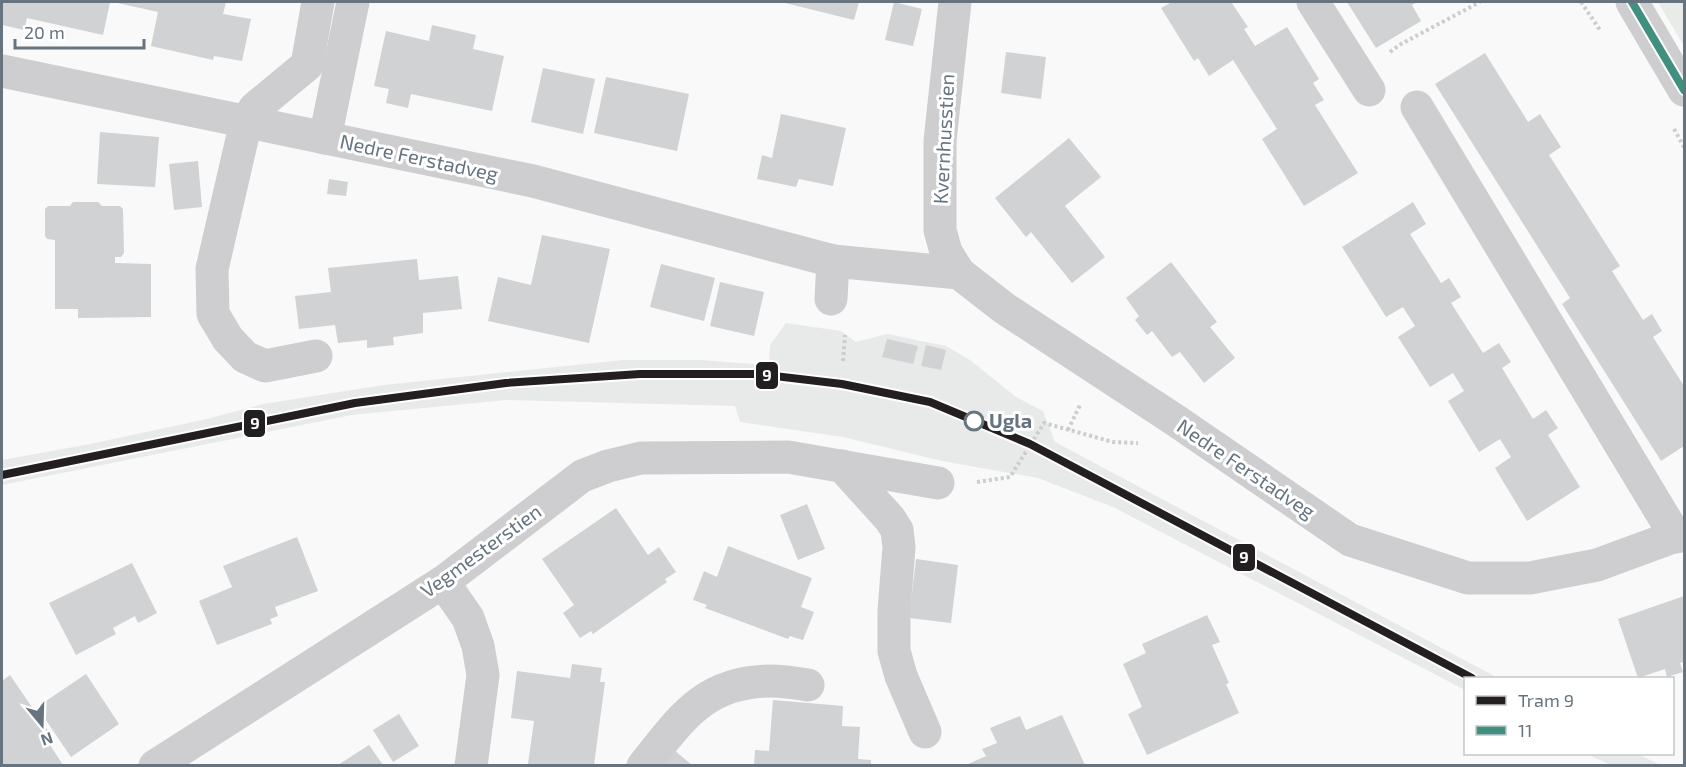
<svg xmlns="http://www.w3.org/2000/svg" width="1686" height="767" viewBox="0 0 1686 767" font-family="'Exo 2',sans-serif">
<style>
.built{fill:#e8e9e9}
.green{fill:#e8ebe7}
.building{fill:#d0d2d3}
.lines{fill:none;stroke-linecap:round;stroke-linejoin:round}
.path{stroke:#cccdce;stroke-width:4;stroke-dasharray:3 3;stroke-linecap:butt}
.minor{stroke:#ceced0;stroke-width:33}
.bus-1-casing{stroke:#fff;stroke-width:12}
.bus-1{stroke:#41907f;stroke-width:8}
.tram-1-casing{stroke:#fff;stroke-width:12}
.tram-1{stroke:#231f20;stroke-width:8}
.stop-dot{fill:#fff;stroke:#667480;stroke-width:3}
.labels{text-anchor:middle;stroke-width:6;stroke-linejoin:round;paint-order:stroke}
.street-label{font-size:20px;fill:#667480;stroke:#fff}
.stop-label{font-size:20px;font-weight:bold;fill:#667480;stroke:#fff;text-anchor:start}
.line-badge{stroke:#fff;stroke-width:2}
.badge-label{font-size:16px;text-anchor:middle;font-weight:bold;fill:#fff}
</style>
<rect width="100%" height="100%" fill="#f9f9f9"/>
<g class="built">
<polygon points="786,323 841,331 856,342 887,334 946,346 970,360 1016,397 1043,411 1055,442 1498,678 1466,678 1465,690 1113,507 1038,478 942,461 843,437 740,422 735,406 506,400 352,415 2,485 2,460 90,444 207,419 263,404 384,385 623,360 700,360 769,365 770,345"/>
<polygon points="1587,754 1638,754 1660,765 1610,765"/>
</g>
<polygon class="green" points="1658,2 1683,2 1684,3 1684,46"/>
<g class="building">
<polygon points="2,2 110,2 103,35 27,18 24,30 2,25"/>
<polygon points="113,2 226,2 223,14 251,19 242,61 214,56 213,60 151,46 158,12"/>
<polygon points="781,2 859,2 854,20"/>
<polygon points="894,2 922,9 913,46 885,40"/>
<polygon points="1172,2 1231,2 1248,27 1244,29 1255,46 1287,27 1319,79 1313,83 1324,100 1315,105 1358,173 1304,206 1262,139 1277,129 1233,60 1209,76 1198,58 1194,61 1161,8"/>
<polygon points="1347,2 1417,2 1412,5 1421,21 1376,48"/>
<polygon points="432,25 476,35 473,49 504,56 492,111 411,94 408,108 386,103 389,89 374,86 386,31 429,41"/>
<polygon points="1006,52 1046,57 1041,99 1001,93"/>
<polygon points="1485,53 1528,122 1540,114 1561,147 1549,155 1620,266 1612,271 1643,320 1652,314 1662,331 1653,337 1684,386 1684,446 1661,461 1562,304 1570,298 1435,84"/>
<polygon points="543,68 595,79 583,134 531,122"/>
<polygon points="606,77 689,94 677,151 594,133"/>
<polygon points="781,114 846,128 833,186 799,179 796,187 757,179 762,155 772,158"/>
<polygon points="100,132 159,137 155,187 97,184"/>
<polygon points="1069,138 1101,177 1065,206 1105,257 1072,283 1031,232 1026,237 995,198"/>
<polygon points="198,161 202,207 174,210 169,164"/>
<polygon points="329,179 348,182 346,196 327,194"/>
<polygon points="73,202 98,202 102,206 120,206 123,209 124,253 121,257 115,257 115,263 151,264 151,317 78,318 78,309 55,309 55,240 47,239 45,236 45,209 48,206 70,206"/>
<polygon points="1413,202 1426,224 1410,234 1441,283 1449,278 1461,297 1451,303 1483,353 1499,343 1511,362 1502,368 1533,419 1546,410 1558,428 1548,435 1580,487 1527,521 1495,468 1511,457 1500,439 1479,452 1448,401 1464,391 1453,373 1430,387 1398,337 1415,326 1403,307 1386,317 1342,247"/>
<polygon points="542,235 610,249 589,343 488,321 498,277 531,285"/>
<polygon points="417,259 419,280 458,276 462,309 423,313 423,333 393,337 394,345 367,348 367,340 338,343 335,325 299,329 295,296 331,292 328,268"/>
<polygon points="1171,262 1217,322 1210,327 1235,358 1204,383 1180,352 1172,357 1152,331 1147,335 1135,320 1139,316 1126,298"/>
<polygon points="661,264 715,278 704,321 650,307"/>
<polygon points="720,282 764,292 754,336 710,326"/>
<polygon points="887,339 918,346 913,364 882,357"/>
<polygon points="926,345 946,350 941,370 921,366"/>
<polygon points="807,504 825,549 798,560 780,515"/>
<polygon points="616,508 648,555 659,547 676,572 665,579 667,582 593,634 591,631 580,638 563,613 574,605 542,559"/>
<polygon points="297,537 318,591 275,607 278,616 270,619 272,624 217,645 199,601 232,587 223,566"/>
<polygon points="728,546 812,578 801,607 814,612 803,640 790,636 788,639 705,608 707,605 693,600 704,571 717,577"/>
<polygon points="916,559 958,565 951,623 909,618"/>
<polygon points="132,563 157,613 138,623 135,616 113,628 116,634 76,655 49,603"/>
<polygon points="1684,596 1684,662 1680,663 1683,672 1667,677 1665,669 1638,678 1618,619"/>
<polygon points="1207,615 1220,642 1212,645 1229,683 1226,684 1239,713 1147,755 1128,714 1142,707 1123,664 1146,653 1142,644"/>
<polygon points="572,664 602,668 600,682 605,682 594,765 528,764 534,721 511,718 517,671 570,678"/>
<polygon points="86,674 119,724 71,757 37,707"/>
<polygon points="10,675 55,741 50,745 63,765 2,765 2,681"/>
<polygon points="773,700 843,706 842,726 860,727 858,759 871,760 871,765 754,765 755,750 769,751"/>
<polygon points="399,714 419,746 393,762 373,730"/>
<polygon points="1062,715 1085,765 966,765 986,756 982,749 997,743 990,728 1020,716 1026,730"/>
<polygon points="369,745 383,765 338,765"/>
<polygon points="674,750 692,765 661,765"/>
</g>
<g class="lines">
<g class="path">
<polyline points="1581,2 1600,30"/>
<polyline points="1390,52 1401,44 1480,2"/>
<polyline points="1674,129 1684,147"/>
<polyline points="843,361 845,335"/>
<polyline points="1068,430 1080,405"/>
<polyline points="977,482 1010,477 1044,423 1113,442 1138,443"/>
</g>
<g class="minor">
<polyline points="955,2 940,141 940,230 946,252 959,273"/>
<polyline points="1313,2 1369,90"/>
<polyline points="1632,2 1684,90"/>
<polyline points="2,71 533,181 833,261 831,299"/>
<polyline points="1417,107 1676,537"/>
<polyline points="325,138 353,2"/>
<polyline points="833,261 959,273 1004,308 1175,420 1350,540 1468,578 1530,578 1597,565 1684,533"/>
<polyline points="316,356 265,366 245,357 228,339 213,314 212,269 246,122 255,108 307,65 318,2"/>
<polyline points="842,466 890,519 897,530 899,547 894,611 894,651 901,676 925,732"/>
<polyline points="443,582 468,618 478,646 483,675 471,766"/>
<polyline points="155,766 443,582 582,476 608,466 641,458 788,457 938,483"/>
<path d="M643,766C681,719 704,681 771,681C783,681 796,683 808,685"/>
</g>
<g class="bus-1-casing">
<polyline id="bus-1" points="1632,2 1684,90"/>
</g>
<use href="#bus-1" class="bus-1"/>
<g class="tram-1-casing">
<polyline id="tram-1" points="2,475 355,403 506,383 640,374 757,374 842,384 930,402 1030,444 1472,678"/>
</g>
<use href="#tram-1" class="tram-1"/>
</g>
<circle class="stop-dot" cx="974" cy="421" r="9"/>
<g class="labels">
<g class="street-label">
<text transform="translate(944 139) rotate(-87)" y="7">Kvernhusstien</text>
<text transform="translate(419 158) rotate(12)" y="7">Nedre Ferstadveg</text>
<text transform="translate(1246 469) rotate(34)" y="7">Nedre Ferstadveg</text>
<text transform="translate(481 551) rotate(-36)" y="7">Vegmesterstien</text>
</g>
<g class="stop-label">
<text x="989" y="428">Ugla</text>
</g>
</g>
<g class="line-badge">
<rect x="755" y="361" width="24" height="29" rx="6" fill="#231f20"/>
<rect x="243" y="409" width="23" height="29" rx="6" fill="#231f20"/>
<rect x="1232" y="543" width="24" height="29" rx="6" fill="#231f20"/>
</g>
<g class="badge-label">
<text x="767" y="381">9</text>
<text x="255" y="429">9</text>
<text x="1244" y="563">9</text>
</g>
<rect width="1686" height="767" fill="none" stroke="#667480" stroke-width="6"/>
<rect x="1464" y="677" width="210" height="78" fill="#ffffff" stroke="#c2c7cc" stroke-width="1.5"/>
<rect x="1476" y="696" width="30" height="9" fill="#231f20" stroke="#c2c7cc" stroke-width="1.5"/>
<text x="1518" y="707" font-size="18" fill="#667480">Tram 9</text>
<rect x="1476" y="726" width="30" height="9" fill="#41907f" stroke="#c2c7cc" stroke-width="1.5"/>
<text x="1518" y="737" font-size="18" fill="#667480">11</text>
<g transform="translate(42 725) rotate(161)" stroke="#ffffff" stroke-width="4.5" paint-order="stroke">
<path d="M0-4.5L10 22L0 15L-10 22Z" fill="#667480"/>
<text y="-9" font-size="16" font-weight="bold" text-anchor="middle" fill="#667480">N</text>
</g>
<path d="M15 39v9h129v-9" fill="none" stroke="#667480" stroke-width="3"/>
<text x="24" y="39" font-size="18" fill="#667480" stroke="#ffffff" stroke-width="4.5" paint-order="stroke">20 m</text>
</svg>
